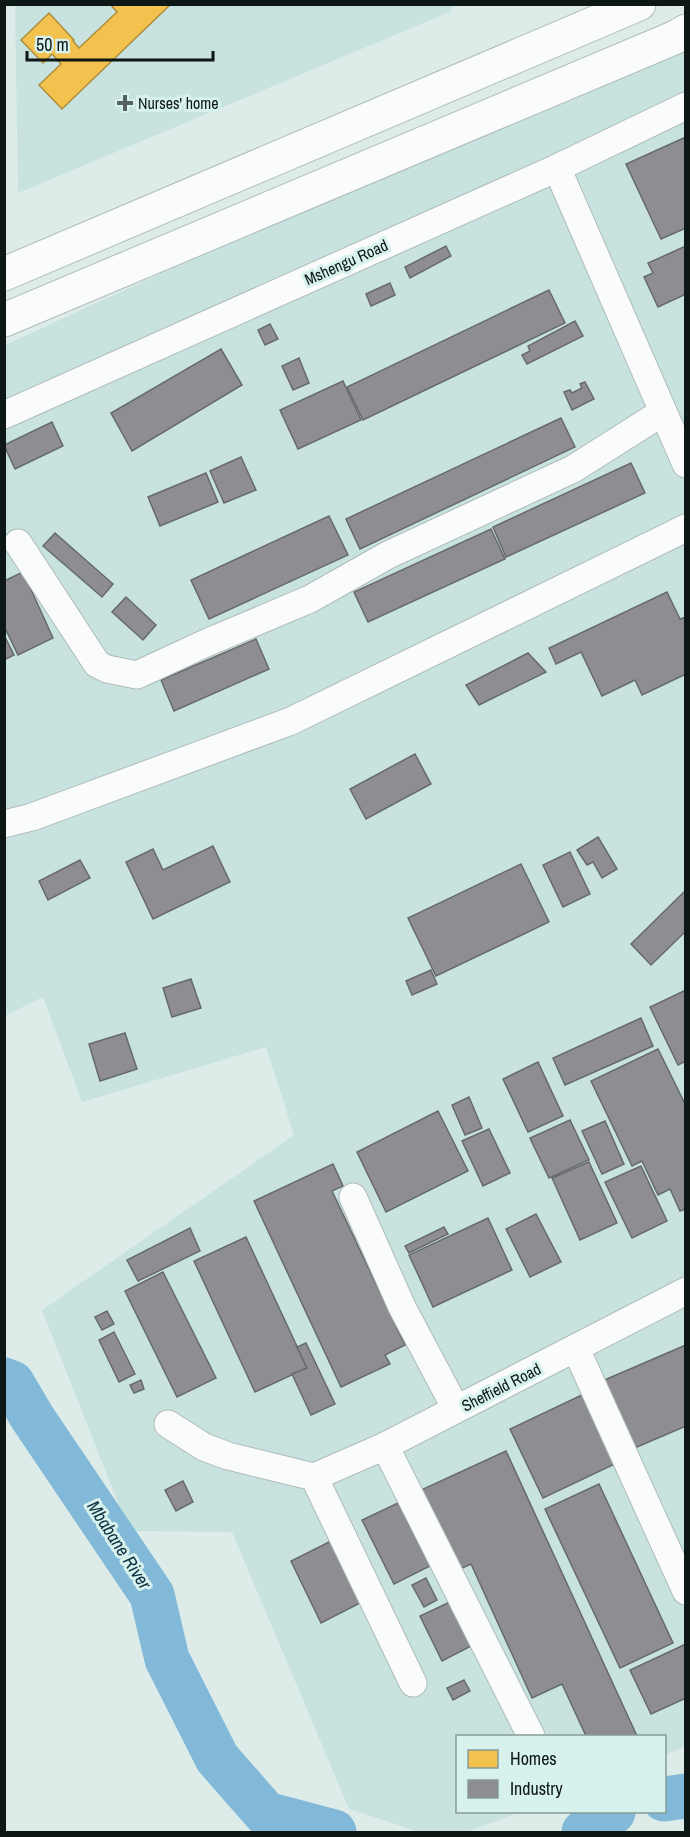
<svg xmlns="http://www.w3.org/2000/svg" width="690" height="1837" viewBox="0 0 690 1837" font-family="'Archivo Narrow',sans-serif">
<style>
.built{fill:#c8e3df}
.homes{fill:#f2c14e;stroke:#ad8e3d;stroke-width:1.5}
.industry{fill:#8d8d92;stroke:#676a6d;stroke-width:1.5}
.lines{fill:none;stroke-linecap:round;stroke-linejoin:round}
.river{stroke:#83b9d8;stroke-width:45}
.minor-casing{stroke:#afbbb9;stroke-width:29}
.major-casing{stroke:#afbbb9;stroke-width:35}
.minor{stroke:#fafcfc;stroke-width:27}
.major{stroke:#fafcfc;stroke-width:33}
.poi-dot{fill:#566260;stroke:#d7f2ed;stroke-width:2}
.labels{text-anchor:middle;stroke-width:6;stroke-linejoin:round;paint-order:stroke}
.poi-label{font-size:16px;fill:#0d1716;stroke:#d7f2ed;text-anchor:start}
.street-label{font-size:16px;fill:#0d1716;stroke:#d7f2ed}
.water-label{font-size:18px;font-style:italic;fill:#0f2f42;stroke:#d7f2ed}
</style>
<rect width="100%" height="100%" fill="#ddece9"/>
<g class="built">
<polygon points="15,5 453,5 450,12 18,193"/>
<polygon points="685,33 686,1744 680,1749 665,1755 664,1736 458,1736 458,1812 520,1812 467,1832 420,1832 349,1809 232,1532 129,1531 42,1310 294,1135 266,1047 82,1102 43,997 5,1016 5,345"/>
</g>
<polygon class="homes" points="110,4 171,4 62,109 39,85 61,64 52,54 43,63 21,40 49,13 74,40 73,41 79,48 117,12"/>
<g class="industry">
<polygon points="686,137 686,228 661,239 626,164"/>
<polygon points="446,246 451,256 410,278 405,267"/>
<polygon points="686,246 686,294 658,307 644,277 653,273 648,263"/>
<polygon points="390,283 395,295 371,306 366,294"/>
<polygon points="549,290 565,323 363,420 347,387"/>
<polygon points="575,321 583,336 527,364 522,355 530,351 528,346"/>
<polygon points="270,324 278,339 265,345 258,330"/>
<polygon points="221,349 242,385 132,451 111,413"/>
<polygon points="299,358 309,383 293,390 282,366"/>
<polygon points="343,381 361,420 298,449 280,410"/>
<polygon points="585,382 594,399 572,410 564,392 570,390 572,393 582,388 580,384"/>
<polygon points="561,418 575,447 360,549 346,519"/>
<polygon points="52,422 63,446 15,469 4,445"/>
<polygon points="241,457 256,490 224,503 210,471"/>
<polygon points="631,463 645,493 506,557 493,527"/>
<polygon points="206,473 218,502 160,526 148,497"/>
<polygon points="329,516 348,555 209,619 191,580"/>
<polygon points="491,529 505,559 368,622 354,592"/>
<polygon points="55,533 113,584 102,597 43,546"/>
<polygon points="23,572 53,638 18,655 4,626 4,581"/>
<polygon points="667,592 680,619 686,617 686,674 642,695 635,680 602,696 581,652 556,664 549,648"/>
<polygon points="126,597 156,625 143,640 112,612"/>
<polygon points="4,635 14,655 4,660"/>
<polygon points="256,639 269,669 174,711 161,680"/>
<polygon points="528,653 546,672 479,705 466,685"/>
<polygon points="415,754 431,784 366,819 350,789"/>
<polygon points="598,837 617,869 602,878 593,862 587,865 577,850"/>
<polygon points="213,846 230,882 153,919 126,862 153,849 163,870"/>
<polygon points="570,852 590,894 563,907 543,865"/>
<polygon points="80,860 90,878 48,900 39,881"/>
<polygon points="521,864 549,922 436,976 408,918"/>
<polygon points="686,890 686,931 651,965 631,944"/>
<polygon points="431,970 437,984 412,995 406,981"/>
<polygon points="191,979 201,1008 172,1017 163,988"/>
<polygon points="686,990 686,1061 678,1065 650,1007"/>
<polygon points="641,1018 653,1046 565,1085 553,1058"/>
<polygon points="125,1033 137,1069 100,1081 89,1044"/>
<polygon points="658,1049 686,1106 686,1209 680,1211 670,1189 658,1195 642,1161 632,1166 591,1081"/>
<polygon points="538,1062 563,1116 528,1132 503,1079"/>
<polygon points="469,1097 482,1128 465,1135 452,1105"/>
<polygon points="438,1111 468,1171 386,1212 357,1152"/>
<polygon points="570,1120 589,1160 549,1178 530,1138"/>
<polygon points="605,1121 624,1164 602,1174 582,1131"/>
<polygon points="489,1129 510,1173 483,1186 462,1141"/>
<polygon points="589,1162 617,1223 580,1240 552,1178"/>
<polygon points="333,1164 343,1186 332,1191 405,1345 385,1355 390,1364 341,1387 254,1201"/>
<polygon points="641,1166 667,1221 632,1238 605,1182"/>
<polygon points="536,1214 561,1262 530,1277 506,1229"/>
<polygon points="488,1218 512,1270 433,1307 409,1255"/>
<polygon points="444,1227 448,1234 409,1253 405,1246"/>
<polygon points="190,1228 200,1251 138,1281 127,1260"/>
<polygon points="246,1237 307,1368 255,1392 194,1261"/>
<polygon points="163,1272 216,1378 177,1397 125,1291"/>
<polygon points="107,1311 114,1324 102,1330 95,1317"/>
<polygon points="114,1332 135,1374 119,1382 99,1340"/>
<polygon points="306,1343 335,1404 311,1415 292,1374 307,1368 297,1347"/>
<polygon points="686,1345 686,1426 630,1450 600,1382"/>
<polygon points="141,1380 144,1389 134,1393 130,1385"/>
<polygon points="586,1393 619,1462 543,1498 510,1429"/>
<polygon points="506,1451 637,1736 586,1736 562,1684 532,1698 471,1564 458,1570 421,1490"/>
<polygon points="183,1481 193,1502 176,1511 165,1490"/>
<polygon points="599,1484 673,1643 620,1668 545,1509"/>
<polygon points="398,1503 430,1566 394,1584 362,1520"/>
<polygon points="333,1540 364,1601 321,1623 291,1561"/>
<polygon points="426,1578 437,1600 424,1607 412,1585"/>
<polygon points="452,1601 473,1645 442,1661 420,1616"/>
<polygon points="686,1644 686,1698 651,1714 630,1670"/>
<polygon points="464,1680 470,1691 453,1700 447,1688"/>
</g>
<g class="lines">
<g class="river">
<polyline points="4,1380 12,1383 32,1417 152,1595 167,1659 217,1758 266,1814 334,1832"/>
<polyline points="664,1799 686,1796"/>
<polyline points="584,1832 613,1812"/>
</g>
<g class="minor-casing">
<g id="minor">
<polyline points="557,168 686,464"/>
<polyline points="4,415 557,168 686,106"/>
<polyline points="18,543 97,664 107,669 137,675 206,643 310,599 388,555 573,469 663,412"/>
<polyline points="4,824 32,817 291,721 686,528"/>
<polyline points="353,1197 402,1307 456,1409"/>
<polyline points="576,1349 686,1591"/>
<polyline points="168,1424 204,1447 228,1456 314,1477 413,1683"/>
<polyline points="385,1446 531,1736"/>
<polyline points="314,1477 385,1446 686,1291"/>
</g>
</g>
<g class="major-casing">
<g id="major">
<polyline points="4,274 639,4"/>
<polyline points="4,320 676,37 686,31"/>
</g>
</g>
<use href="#minor" class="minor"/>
<use href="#major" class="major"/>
</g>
<path class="poi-dot" d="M122 94h6v6h6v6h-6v6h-6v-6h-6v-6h6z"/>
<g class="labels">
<g class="poi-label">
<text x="138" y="109">Nurses' home</text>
</g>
<g class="street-label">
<text transform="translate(346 262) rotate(-24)" y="6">Mshengu Road</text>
<text transform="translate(501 1387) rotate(-27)" y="6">Sheffield Road</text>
</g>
<g class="water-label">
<text transform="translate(119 1545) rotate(57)" y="6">Mbabane River</text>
</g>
</g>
<rect width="690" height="1837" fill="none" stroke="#0d1716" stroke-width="12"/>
<rect x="456" y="1735" width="210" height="78" fill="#d7f2ed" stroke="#869a97" stroke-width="1.5"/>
<rect x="468" y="1750" width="30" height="18" fill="#f2c14e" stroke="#869a97" stroke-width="1.5"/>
<text x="510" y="1765" font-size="18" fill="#0d1716">Homes</text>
<rect x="468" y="1780" width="30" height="18" fill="#8d8d92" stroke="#869a97" stroke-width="1.5"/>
<text x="510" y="1795" font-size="18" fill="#0d1716">Industry</text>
<path d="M27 51v9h186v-9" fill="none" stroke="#0d1716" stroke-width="3"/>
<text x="36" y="51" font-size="18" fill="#0d1716" stroke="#d7f2ed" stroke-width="4.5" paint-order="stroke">50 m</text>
</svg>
